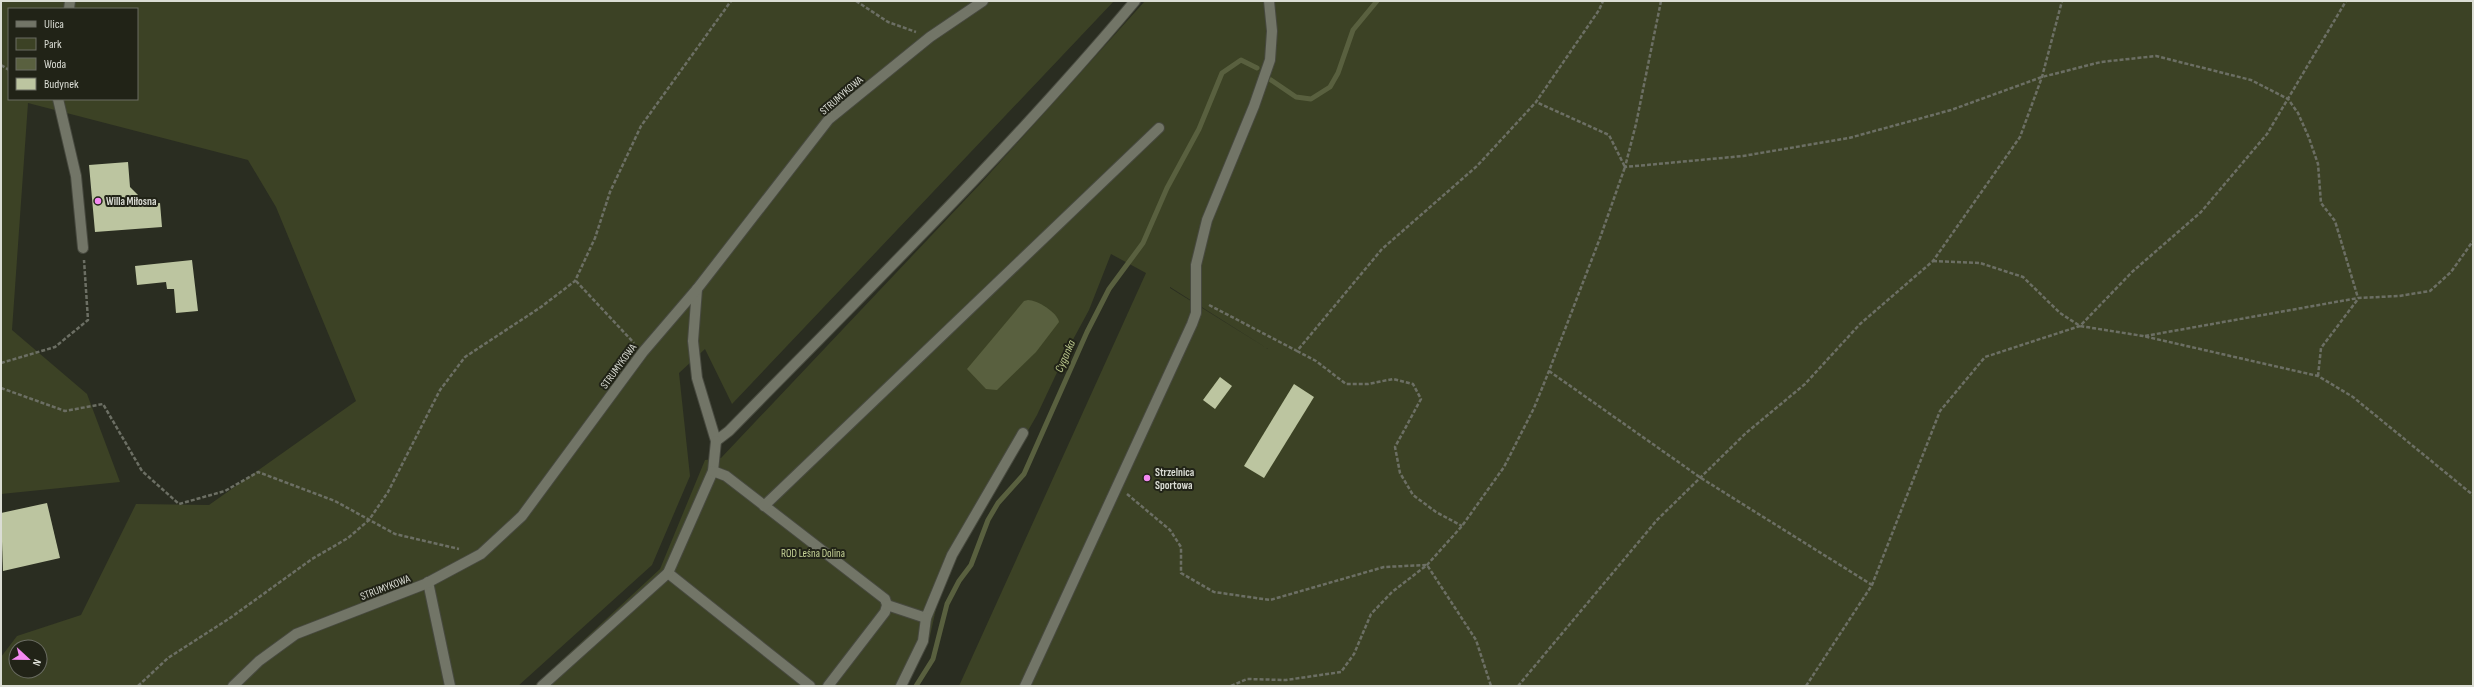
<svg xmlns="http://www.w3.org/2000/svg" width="2474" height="687" viewBox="0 0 2474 687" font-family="'Sofia Sans Condensed',sans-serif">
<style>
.green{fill:#3c4225;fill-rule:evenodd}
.water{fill:#59603f}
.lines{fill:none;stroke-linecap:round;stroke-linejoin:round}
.stream{stroke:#59603f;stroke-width:5}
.building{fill:#bcc5a0}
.service-casing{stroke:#47493f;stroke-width:12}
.minor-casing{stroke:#47493f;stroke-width:12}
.path{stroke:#6c6f64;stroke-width:2.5;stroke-dasharray:4 2;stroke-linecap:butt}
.service{stroke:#727567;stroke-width:10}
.minor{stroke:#727567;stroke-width:10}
.poi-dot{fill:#f489f1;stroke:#212317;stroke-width:1.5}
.labels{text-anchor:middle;stroke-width:4;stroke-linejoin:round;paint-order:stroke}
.street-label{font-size:11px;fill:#dbddd5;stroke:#212317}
.poi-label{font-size:11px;font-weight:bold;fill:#dbddd5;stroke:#212317;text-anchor:start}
.park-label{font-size:11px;fill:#c7d498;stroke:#212317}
.water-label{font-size:12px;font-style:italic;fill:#bdca8e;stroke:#212317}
</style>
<rect width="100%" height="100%" fill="#2a2d21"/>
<g class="green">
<path d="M1,1H1114L732,404L705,349L679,373L690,476L652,565L518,686H1V657L17,636L81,615L136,504L209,505L356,401L276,207L248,160L28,103L12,330L87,394L120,482L1,494ZM9,9H137V99H9ZM16,647H40V671H16Z"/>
<path d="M1145,1H2473V686H959L1146,273L1111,254L1089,310L1069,347L1037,415L954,559L939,595L930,636L905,686H534L660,569L705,460L721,458L982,182ZM1170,287L1268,349L1170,288Z"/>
</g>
<path class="water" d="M1028,300C1037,300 1057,312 1059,322L1036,352L997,390L986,389L967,369L1024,301Z"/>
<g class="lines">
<g class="stream">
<polyline points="1271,80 1296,97 1311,99 1330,87 1338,73 1353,30 1377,1"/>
<polyline points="916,686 933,659 947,604 959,581 971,565 988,520 998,503 1024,474 1087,332 1109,289 1143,243 1167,188 1199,129 1222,73 1241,60 1257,68"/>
</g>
</g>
<g class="building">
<polygon points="128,162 130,187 138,195 139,204 160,203 162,227 95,232 89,165"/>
<polygon points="192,260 198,311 176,313 174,289 167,289 166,282 137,285 135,266"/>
<polygon points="1220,377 1232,386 1215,409 1203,400"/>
<polygon points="1294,384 1314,397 1264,478 1244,466"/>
<polygon points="47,503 60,558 3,571 1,513"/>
</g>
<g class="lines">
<g class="service-casing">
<g id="service">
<polyline points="69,9 70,1"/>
<polyline points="58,99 76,176 83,248"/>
<path d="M697,289L693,341L697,378L716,441L729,431C867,290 1008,152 1135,1"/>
<polyline points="716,441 713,471 668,573 810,686"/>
<polyline points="713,471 726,476 885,599 887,605 885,612 828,686"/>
<polyline points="764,506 1159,128"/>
<polyline points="428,582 450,686"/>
<polyline points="887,605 926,618 952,555 1023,433"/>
<polyline points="542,686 668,573"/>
<polyline points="901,686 923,641 926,618"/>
<polyline points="1025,686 1192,324 1196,313 1196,265 1207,220 1254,106 1270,60 1272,31 1269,1"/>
</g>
</g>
<g class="minor-casing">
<polyline id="minor" points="233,686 259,661 296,634 425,584 481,554 522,516 643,352 697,289 829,119 930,37 983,1"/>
</g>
<g class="path">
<polyline points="856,1 888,22 916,32"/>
<polyline points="1661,1 1636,124 1625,167 1743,156 1849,138 1951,110 2042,77 2101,62 2156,56 2251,80 2288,99 2298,113 2309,138 2318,164 2321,203 2335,221 2358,298"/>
<polyline points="1,65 9,70"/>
<polyline points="1933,261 1980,263 2023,277 2060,313 2080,326 2143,336 2318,376 2353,397 2473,495"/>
<polyline points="576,281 634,343"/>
<polyline points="1209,305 1297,351 1382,249 1477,166 1536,102 1599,10 1603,1"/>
<polyline points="2145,336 2358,298 2399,296 2430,291 2451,272 2473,241"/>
<polyline points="1297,351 1316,361 1346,384 1368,384 1393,379 1413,384 1421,399 1395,447 1400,473 1413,495 1436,512 1462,526"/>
<polyline points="1,363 55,347 88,320 84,260"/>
<polyline points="1549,371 1701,478 1872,585"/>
<polyline points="2318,376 2321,348 2358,299"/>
<polyline points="1,388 65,411 103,404 142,471 179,504 225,491 258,472 335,501 395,534 459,549"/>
<polyline points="1127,494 1170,530 1181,547 1181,573 1214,592 1270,600 1384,567 1427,565 1476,640 1491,686"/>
<polyline points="138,686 168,658 230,618 312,559 348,538 369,520 388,492 440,390 465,357 541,307 575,281 595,238 610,192 641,126 731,1"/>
<polyline points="1231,686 1247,679 1286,680 1341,672 1354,654 1371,614 1392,592 1427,565 1462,526 1504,467 1534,408 1549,371 1600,238 1625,167 1609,135 1536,102"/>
<polyline points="1518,686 1657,520 1746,433 1805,384 1860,324 1933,261 2020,137 2042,77 2062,1"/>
<polyline points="1806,686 1872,585 1940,411 1985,357 2080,326 2132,272 2201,212 2267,134 2346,1"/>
</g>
<use href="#service" class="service"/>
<use href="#minor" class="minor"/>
</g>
<g class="poi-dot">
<circle cx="98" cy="201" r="4"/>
<circle cx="1147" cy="478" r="4"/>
</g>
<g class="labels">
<g class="street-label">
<text transform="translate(841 95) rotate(-41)" y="4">STRUMYKOWA</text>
<text transform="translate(618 366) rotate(-54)" y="4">STRUMYKOWA</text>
<text transform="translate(385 587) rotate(-21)" y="4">STRUMYKOWA</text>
</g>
<g class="poi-label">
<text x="106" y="205">Willa Miłosna</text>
<text x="1155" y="476">Strzelnica<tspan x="1155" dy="13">Sportowa</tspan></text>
</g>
<g class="park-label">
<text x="813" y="557">ROD Leśna Dolina</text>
</g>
<g class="water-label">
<text transform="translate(1065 356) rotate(-66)" y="4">Cyganka</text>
</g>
</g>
<rect width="2474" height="687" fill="none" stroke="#dbddd5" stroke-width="4"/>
<rect x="8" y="8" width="130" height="92" fill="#212317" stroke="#6b6d63"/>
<rect x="16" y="21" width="20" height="6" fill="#727567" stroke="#6b6d63"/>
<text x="44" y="28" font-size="12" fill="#dbddd5">Ulica</text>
<rect x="16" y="38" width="20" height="12" fill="#3c4225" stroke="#6b6d63"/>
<text x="44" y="48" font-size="12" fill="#dbddd5">Park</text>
<rect x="16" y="58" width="20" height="12" fill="#59603f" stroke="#6b6d63"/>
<text x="44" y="68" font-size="12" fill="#dbddd5">Woda</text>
<rect x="16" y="78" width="20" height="12" fill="#bcc5a0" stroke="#6b6d63"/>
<text x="44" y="88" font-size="12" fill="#dbddd5">Budynek</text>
<g transform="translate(28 659) rotate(112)"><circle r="19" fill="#212317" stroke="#6b6d63"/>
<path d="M0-3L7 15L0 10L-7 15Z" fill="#f489f1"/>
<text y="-6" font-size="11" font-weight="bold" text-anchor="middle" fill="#dbddd5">N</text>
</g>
</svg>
